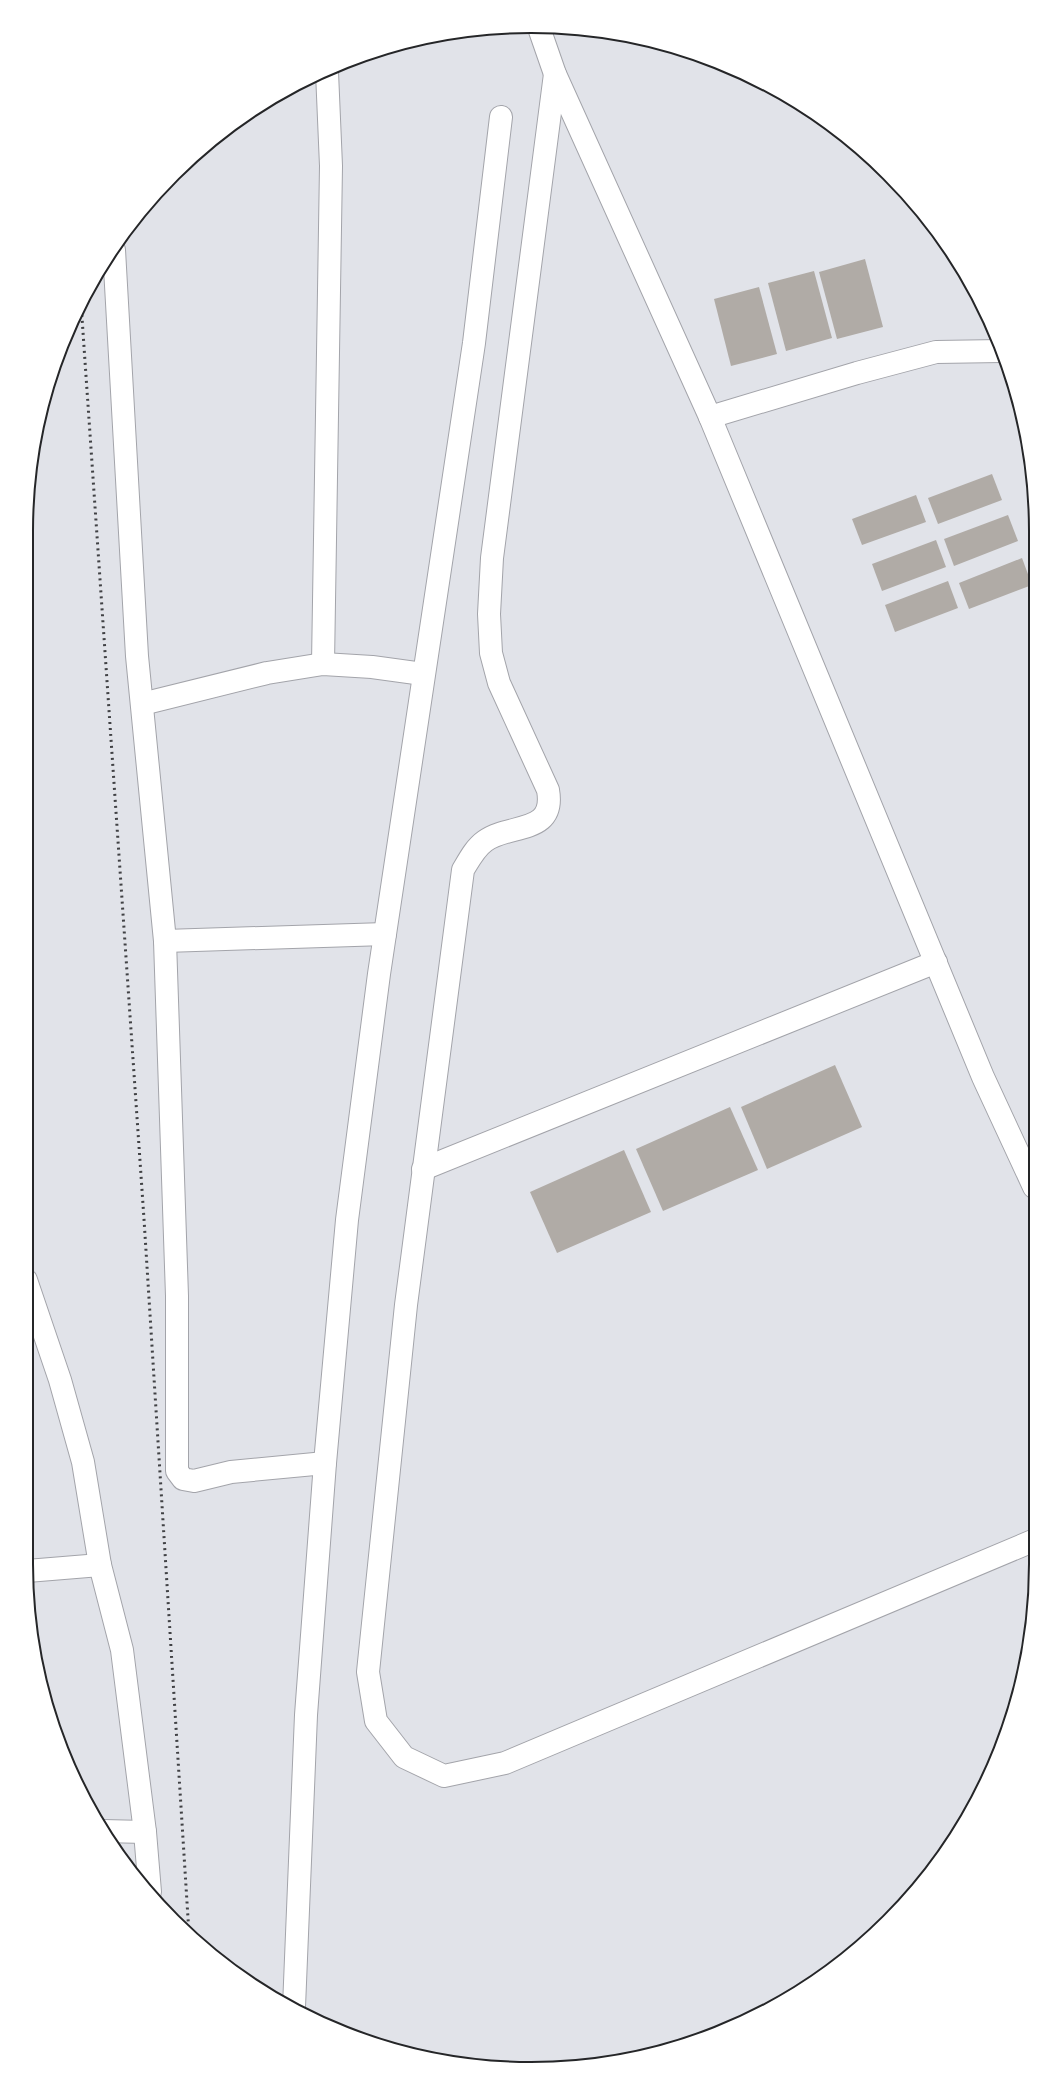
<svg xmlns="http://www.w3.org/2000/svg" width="1062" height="2095" viewBox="0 0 1062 2095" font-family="Jost,sans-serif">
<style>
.building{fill:#b0aba6}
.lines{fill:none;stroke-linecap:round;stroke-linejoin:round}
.minor-casing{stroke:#a3a4aa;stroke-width:24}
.minor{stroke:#fff;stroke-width:22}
.rail{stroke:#404144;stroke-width:3;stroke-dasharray:2 4;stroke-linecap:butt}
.rim{fill:none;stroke:#252628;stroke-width:2}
</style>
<rect width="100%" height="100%" fill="#e1e3e9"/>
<g class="building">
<polygon points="865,259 883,327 837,339 819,272"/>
<polygon points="814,271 832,338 786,351 768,283"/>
<polygon points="759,287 777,354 731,366 714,299"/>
<polygon points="992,474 1002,500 938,524 928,498"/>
<polygon points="916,495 926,522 862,545 852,519"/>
<polygon points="1008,515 1018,541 954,566 944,539"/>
<polygon points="936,540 946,567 882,591 872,564"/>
<polygon points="1022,558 1032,585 969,609 959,583"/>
<polygon points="948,581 958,608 895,632 885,605"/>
<polygon points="835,1065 862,1127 767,1169 741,1107"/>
<polygon points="730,1107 758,1170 663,1211 636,1149"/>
<polygon points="624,1150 651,1212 557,1253 530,1192"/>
</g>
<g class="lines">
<g class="minor-casing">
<g id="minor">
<polyline points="539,28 555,74 710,417 983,1077 1034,1187"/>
<path d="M555,74L492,558L489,614L491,653L499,683L548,790C556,835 510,823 485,841C475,848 469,860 463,870L406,1305L368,1672L376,1721L404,1757L444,1776L505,1763L1035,1540"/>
<polyline points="114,250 137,656 165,941 177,1296 177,1471 183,1479 194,1481 231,1472 325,1463"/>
<polyline points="710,417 857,373 936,352 1001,351"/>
<polyline points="323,664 331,166 327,72"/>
<polyline points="142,704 267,673 323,664 372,667 423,674"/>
<polyline points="165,941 385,934"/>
<polyline points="423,1169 936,962"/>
<polyline points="26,1280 60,1380 83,1462 100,1565 122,1650 145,1832 150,1892"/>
<polyline points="27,1571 100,1565"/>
<polyline points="103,1831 145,1832"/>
<polyline points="294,2007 306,1715 325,1463 347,1220 379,974 474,343 501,117"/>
</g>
</g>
<use href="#minor" class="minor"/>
<polyline class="rail" points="81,303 144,1219 189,1934"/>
</g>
<path d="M0 0H1062V2095H0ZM531 33H531A498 498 0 0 1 1029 531V1564A498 498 0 0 1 531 2062H531A498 498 0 0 1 33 1564V531A498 498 0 0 1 531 33Z" fill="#fff" fill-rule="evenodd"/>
<path class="rim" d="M531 33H531A498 498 0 0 1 1029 531V1564A498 498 0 0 1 531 2062H531A498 498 0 0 1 33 1564V531A498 498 0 0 1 531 33Z"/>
</svg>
